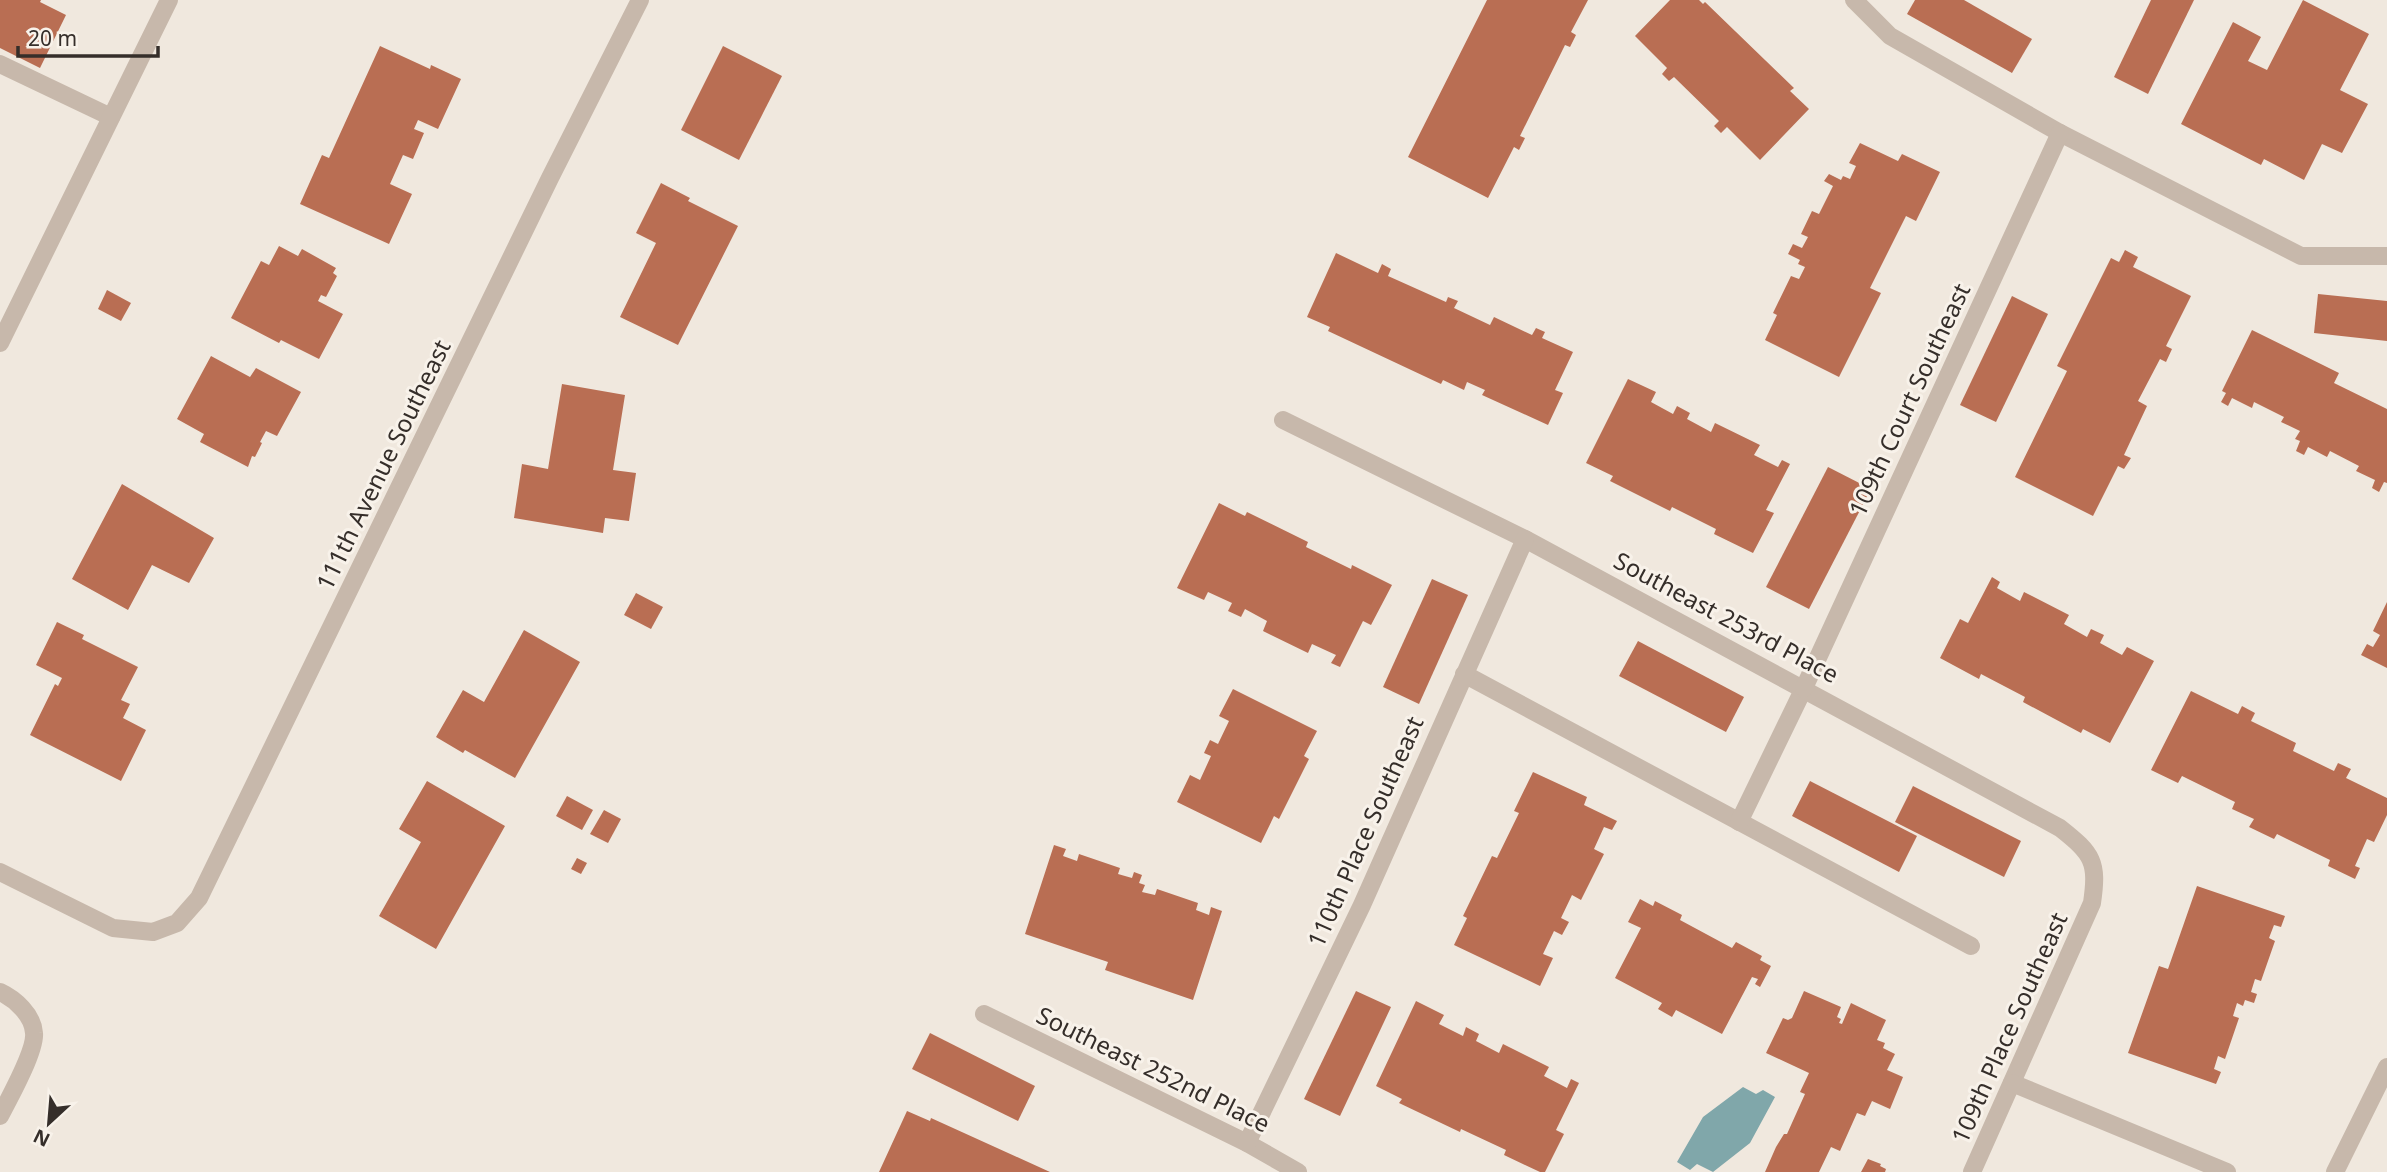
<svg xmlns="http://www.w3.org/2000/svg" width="2387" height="1172" viewBox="0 0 2387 1172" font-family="'Noto Sans',sans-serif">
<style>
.water{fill:#80a7aa}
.building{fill:#b96e53}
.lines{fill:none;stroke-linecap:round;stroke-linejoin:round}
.service{stroke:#c7b8ab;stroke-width:18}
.minor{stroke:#c7b8ab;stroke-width:18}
.tertiary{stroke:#c7b8ab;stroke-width:18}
.labels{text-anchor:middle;stroke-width:6;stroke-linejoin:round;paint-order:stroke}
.street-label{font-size:24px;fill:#352e2a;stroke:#f8f2ea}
</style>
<rect width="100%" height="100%" fill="#f0e8de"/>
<polygon class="water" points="1743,1087 1756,1094 1763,1090 1775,1097 1750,1143 1713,1172 1697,1164 1690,1170 1677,1162 1703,1117"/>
<g class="building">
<polygon points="0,0 41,0 40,2 66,15 40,68 0,48"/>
<polygon points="1487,0 1588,0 1571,32 1576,35 1570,47 1565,45 1520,136 1525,138 1519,150 1514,147 1488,198 1408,157"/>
<polygon points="1670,0 1699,0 1703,4 1705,2 1794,88 1790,91 1809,109 1760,160 1727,127 1721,133 1714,126 1719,121 1674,77 1669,81 1662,74 1667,68 1635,36"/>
<polygon points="1915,0 1964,0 2032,39 2012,73 1907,14"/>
<polygon points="2151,0 2194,0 2148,94 2114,77"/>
<polygon points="2303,0 2369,34 2340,90 2368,104 2342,153 2322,144 2304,180 2264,159 2261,165 2181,124 2233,22 2261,37 2248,61 2267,70"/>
<polygon points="380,46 430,69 431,65 461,79 438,129 418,120 414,129 424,133 413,159 403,155 390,184 412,194 389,244 300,204 322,155 329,158"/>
<polygon points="723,46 782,76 739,160 681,130"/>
<polygon points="1860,143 1898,161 1902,154 1940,172 1916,221 1906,216 1870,288 1881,293 1839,377 1765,340 1777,315 1773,313 1791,276 1799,279 1805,267 1798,264 1800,260 1788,254 1793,244 1802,248 1808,237 1801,234 1812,211 1819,214 1833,186 1824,181 1829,174 1841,180 1843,176 1850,179 1856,166 1849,163"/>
<polygon points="661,183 690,198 688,201 738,226 678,345 620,317 656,243 636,233"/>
<polygon points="279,246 298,256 302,249 336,268 333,273 337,276 326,297 321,295 318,301 343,314 319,359 281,340 279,343 231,318 261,261 269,265"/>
<polygon points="2125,250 2138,257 2133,267 2191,296 2166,346 2172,349 2166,362 2160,359 2138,401 2147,406 2124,455 2131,458 2124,469 2118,466 2093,516 2015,477 2067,371 2057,366 2111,258 2119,262"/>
<polygon points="1336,253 1378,273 1382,264 1391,269 1388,276 1446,302 1448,297 1458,301 1454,308 1490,325 1494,317 1532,335 1536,328 1545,332 1542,338 1573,352 1555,390 1563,393 1548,425 1482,395 1485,390 1467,382 1464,390 1443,380 1441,384 1328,331 1330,327 1307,317"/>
<polygon points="107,290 131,303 121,321 98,309"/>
<polygon points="2318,294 2387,301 2387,341 2314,333"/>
<polygon points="2012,296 2048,314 1996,422 1960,405"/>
<polygon points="2252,330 2339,373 2334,383 2387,409 2387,483 2384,482 2379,492 2372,488 2375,480 2356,471 2359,466 2330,451 2327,457 2308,447 2304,455 2296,451 2300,441 2295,439 2300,431 2281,422 2284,417 2254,402 2252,408 2232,398 2228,406 2221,402 2226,393 2222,391"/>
<polygon points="211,356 250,377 256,368 301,392 277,436 266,431 260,442 262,443 255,457 252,456 248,467 200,442 204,434 177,419"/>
<polygon points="1628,379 1656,392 1651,402 1673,414 1677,406 1690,413 1687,419 1711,432 1715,423 1760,445 1754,455 1778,467 1782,460 1790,464 1766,510 1774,513 1753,553 1714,534 1716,529 1672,507 1670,511 1610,481 1613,476 1586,463"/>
<polygon points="562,384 625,395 613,470 636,473 629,521 605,518 603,533 514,518 522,464 548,469"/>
<polygon points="1828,467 1871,489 1809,609 1766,587"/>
<polygon points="122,484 214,538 189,583 152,565 128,610 72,579"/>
<polygon points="1219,503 1245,516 1247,512 1308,542 1306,547 1351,569 1352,565 1392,585 1371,625 1363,621 1340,667 1331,663 1336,655 1312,644 1308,653 1263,631 1267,621 1245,609 1241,617 1228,611 1232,603 1208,592 1204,600 1177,588"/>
<polygon points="1992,577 2000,582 1997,588 2020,601 2024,592 2069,615 2064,624 2087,637 2091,629 2104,635 2100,643 2122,655 2127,647 2154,661 2110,743 2083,729 2081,733 2023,702 2025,697 1981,674 1979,679 1940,658 1960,619 1968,623"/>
<polygon points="1432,579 1468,595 1419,704 1383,687"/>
<polygon points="636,593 663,607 651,629 624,615"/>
<polygon points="2387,602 2387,668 2361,655 2367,644 2373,647 2380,635 2373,631"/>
<polygon points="57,622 84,635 82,639 138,667 121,700 130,704 123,718 146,730 121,781 30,735 55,684 58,686 62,678 36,665"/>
<polygon points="524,630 580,662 515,778 465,750 463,753 436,737 463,690 484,702"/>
<polygon points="1638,641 1744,697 1726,732 1619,676"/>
<polygon points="1233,689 1317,731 1304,756 1309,759 1279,819 1274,816 1261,843 1177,802 1190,775 1200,780 1211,756 1204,753 1210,740 1218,744 1229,721 1219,716"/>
<polygon points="2191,691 2238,714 2242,706 2255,713 2251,721 2296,743 2293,751 2334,771 2338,763 2351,769 2346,778 2387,798 2387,815 2374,842 2367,839 2355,866 2360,868 2355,879 2328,866 2330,860 2277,834 2274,839 2249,827 2254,819 2232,809 2235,802 2182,776 2178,783 2151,770"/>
<polygon points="1533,772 1587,797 1584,805 1617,821 1612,830 1604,827 1594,849 1604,854 1581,900 1572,895 1561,918 1569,922 1562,935 1554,931 1543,954 1553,958 1540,986 1454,945 1467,918 1463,916 1492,856 1497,858 1519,813 1514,811"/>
<polygon points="427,781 505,826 436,949 379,916 421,842 399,829"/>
<polygon points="1810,781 1917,836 1899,872 1792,816"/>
<polygon points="1913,786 2021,841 2004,877 1895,822"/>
<polygon points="567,796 593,810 582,830 556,816"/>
<polygon points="604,810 621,819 608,843 590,834"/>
<polygon points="1054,845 1066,849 1063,856 1077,861 1079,854 1120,868 1118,874 1132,878 1134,872 1142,875 1139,883 1145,885 1142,892 1155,895 1157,889 1198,903 1196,910 1209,915 1211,907 1222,911 1193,1000 1105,970 1108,962 1025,934"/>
<polygon points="577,858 587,863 581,874 571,869"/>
<polygon points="2197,886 2285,916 2281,927 2274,925 2269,938 2275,941 2261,981 2255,979 2251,992 2257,994 2254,1003 2245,1000 2243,1006 2237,1003 2233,1016 2239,1018 2225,1059 2218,1056 2214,1069 2221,1072 2216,1084 2128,1053 2159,966 2168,969"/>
<polygon points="1640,899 1653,906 1655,901 1682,915 1680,920 1732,948 1736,942 1762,956 1760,960 1771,966 1760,987 1755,984 1758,979 1752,977 1722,1034 1676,1010 1672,1017 1658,1009 1662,1003 1615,978 1641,928 1628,922"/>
<polygon points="1356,991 1391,1007 1340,1116 1304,1099"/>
<polygon points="1804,991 1841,1007 1837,1017 1841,1019 1839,1023 1842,1024 1851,1003 1886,1020 1877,1040 1885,1043 1883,1048 1895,1054 1887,1070 1903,1077 1890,1109 1872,1101 1865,1116 1857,1113 1840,1151 1831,1147 1819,1172 1765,1172 1776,1147 1784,1134 1787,1134 1805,1094 1800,1092 1809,1073 1766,1053 1783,1018 1788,1020 1792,1018"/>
<polygon points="1416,1001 1444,1015 1439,1024 1463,1036 1466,1027 1479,1034 1476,1041 1499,1053 1503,1044 1549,1067 1544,1076 1567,1088 1571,1079 1579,1083 1556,1130 1564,1134 1545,1172 1540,1172 1504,1155 1506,1150 1461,1129 1460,1132 1399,1103 1402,1099 1376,1086"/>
<polygon points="930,1033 1035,1086 1018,1121 912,1069"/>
<polygon points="907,1111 930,1121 931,1118 1050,1172 879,1172"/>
<polygon points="1868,1159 1881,1164 1880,1166 1886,1169 1885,1172 1861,1172"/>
</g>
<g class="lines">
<g class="service">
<polyline points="0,64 111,117"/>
<polyline points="1464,674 1971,946"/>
<polyline points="1739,822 1804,688"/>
</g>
<g class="minor">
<polyline points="1854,0 1890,36 2060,133 2301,256 2387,256"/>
<polyline points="0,343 169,0"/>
<path d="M1283,420L1525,539L2060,828C2093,854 2098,862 2092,903L1972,1172"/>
<polyline points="1804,688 2060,133"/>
<polyline points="0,872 113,928 153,932 177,923 199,898 550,178 640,0"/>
<path d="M0,992C15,999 33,1015 34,1033C36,1050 9,1099 0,1116"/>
<polyline points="984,1014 1247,1143 1298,1172"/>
<polyline points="2012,1083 2227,1172"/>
<polyline points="1247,1143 1362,905 1525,539"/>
</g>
<polyline class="tertiary" points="2335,1172 2387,1067"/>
</g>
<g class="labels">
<g class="street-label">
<text transform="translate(1910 400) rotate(-65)" y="8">109th Court Southeast</text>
<text transform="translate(384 465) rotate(-64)" y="8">111th Avenue Southeast</text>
<text transform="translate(1726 618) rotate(28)" y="8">Southeast 253rd Place</text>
<text transform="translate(1366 832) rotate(-66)" y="8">110th Place Southeast</text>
<text transform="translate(2010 1028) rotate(-66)" y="8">109th Place Southeast</text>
<text transform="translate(1153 1070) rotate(26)" y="8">Southeast 252nd Place</text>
</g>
</g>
<g transform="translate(49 1123) rotate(206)" stroke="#f8f2ea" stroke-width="5" paint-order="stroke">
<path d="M0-5L12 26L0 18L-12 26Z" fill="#352e2a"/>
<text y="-10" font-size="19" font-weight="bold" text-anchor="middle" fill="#352e2a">N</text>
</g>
<path d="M18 46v10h140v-10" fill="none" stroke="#352e2a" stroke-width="3.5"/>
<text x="28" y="46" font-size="21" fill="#352e2a" stroke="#f8f2ea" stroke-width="5" paint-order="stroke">20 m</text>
</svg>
